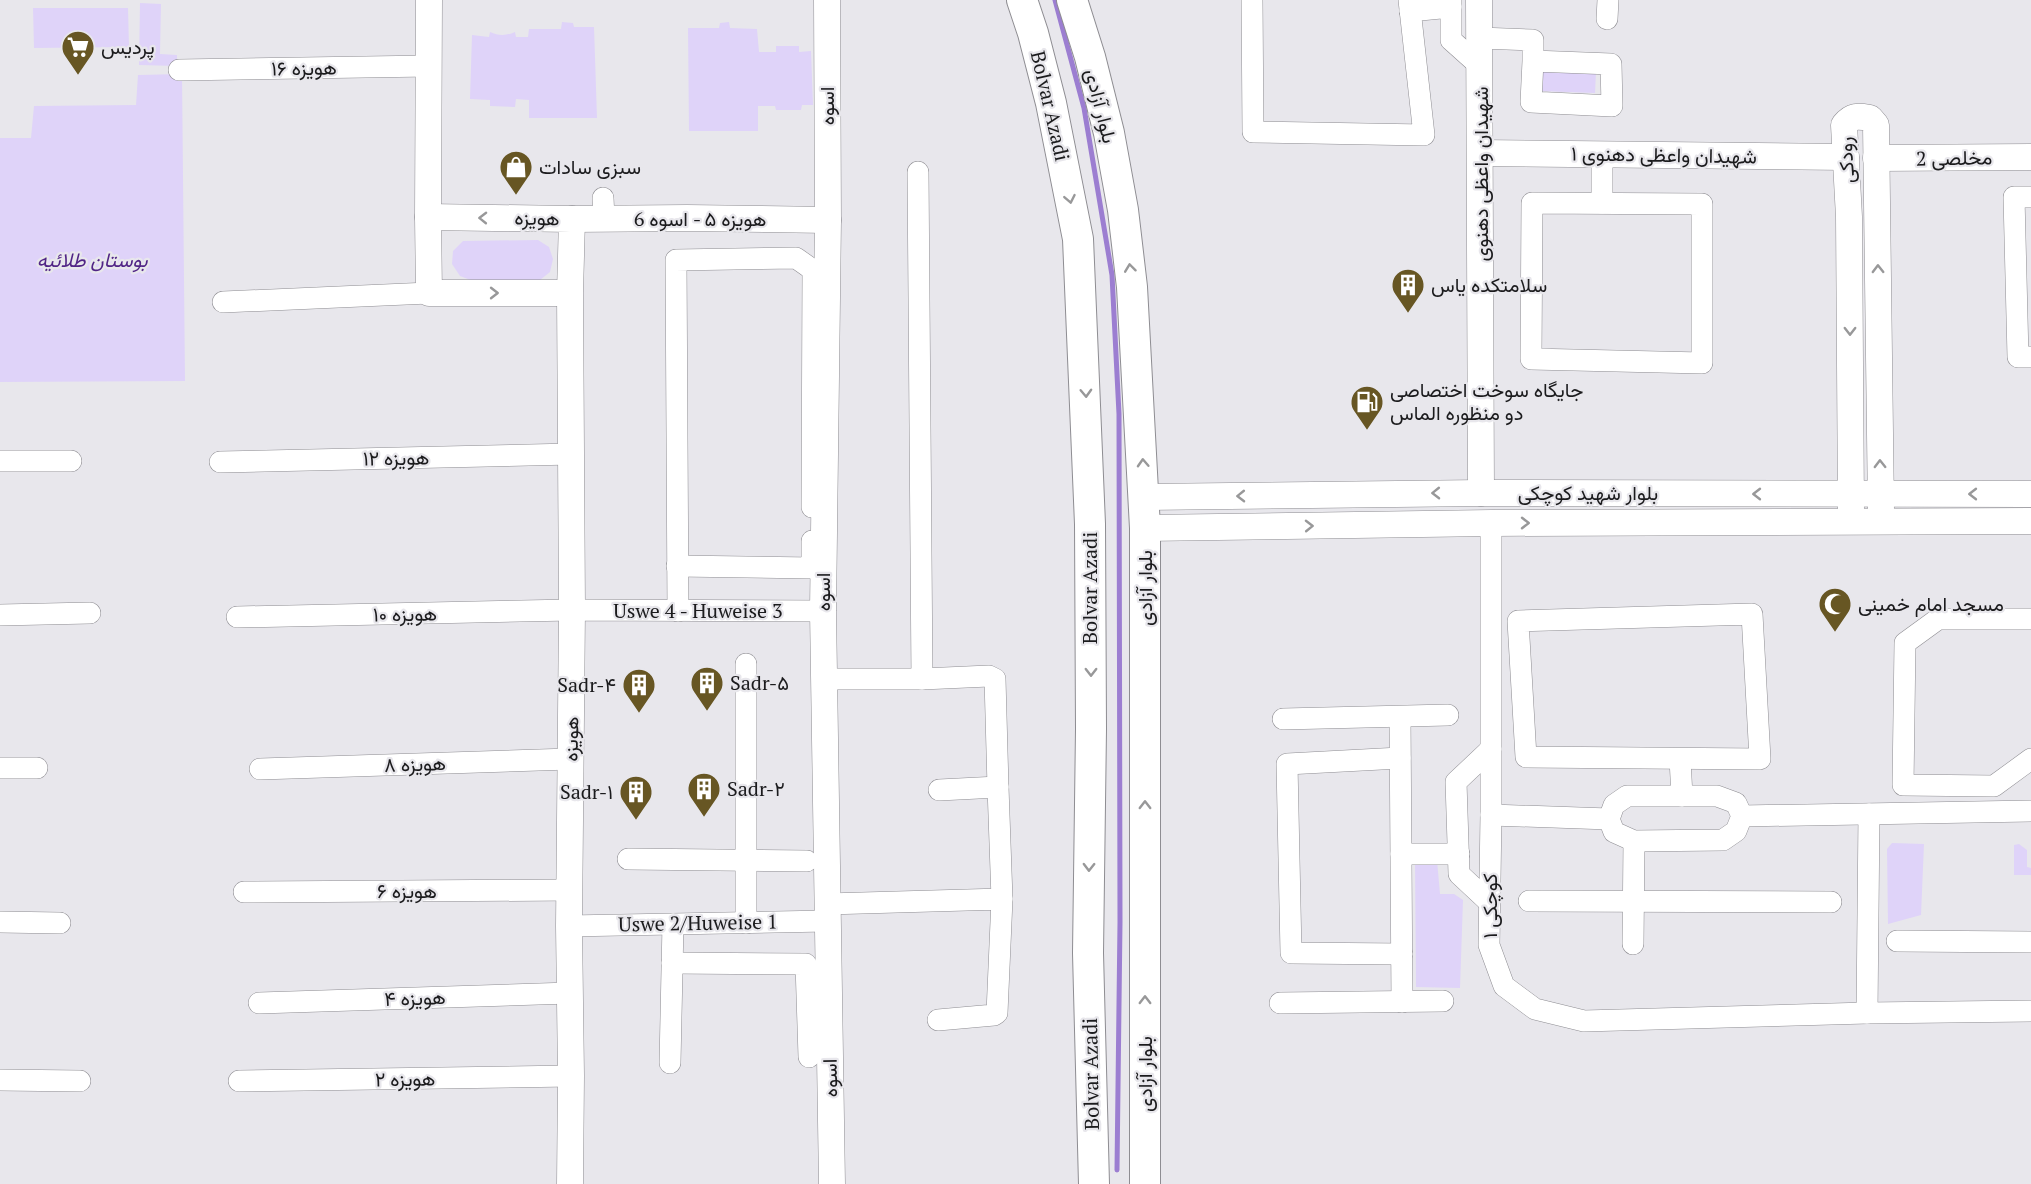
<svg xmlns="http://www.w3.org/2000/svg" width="2031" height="1184" viewBox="0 0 2031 1184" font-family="'PT Serif',Vazirmatn,serif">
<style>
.green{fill:#dfd3f9}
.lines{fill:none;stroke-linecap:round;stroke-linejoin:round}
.stream{stroke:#9c7ed1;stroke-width:5}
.minor-casing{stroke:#8e8d92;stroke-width:22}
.tertiary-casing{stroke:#8e8d92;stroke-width:27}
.secondary-casing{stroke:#8e8d92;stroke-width:32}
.minor{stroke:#fff;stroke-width:21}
.tertiary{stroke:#fff;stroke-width:26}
.secondary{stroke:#fff;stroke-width:30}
.oneway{stroke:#989899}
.labels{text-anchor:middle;stroke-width:4.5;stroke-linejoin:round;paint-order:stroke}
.poi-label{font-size:20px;fill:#1b1b1d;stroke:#e8e7ec;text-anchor:start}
.street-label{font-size:20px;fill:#1b1b1d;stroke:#e8e7ec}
.park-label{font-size:20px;font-style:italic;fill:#512586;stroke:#e8e7ec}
</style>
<rect width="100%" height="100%" fill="#e8e7ec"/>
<g class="green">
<polygon points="140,3 161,4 160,54 177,55 177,66 139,65"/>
<polygon points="33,8 128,8 129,47 34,48"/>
<path d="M562,22L573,23L574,27H594L597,118H529V100L516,99L515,107L490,106V100L470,99L472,35L489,37L490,32C499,36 506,36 515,32L516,37H528L529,29H561Z"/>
<polygon points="729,22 730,28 757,29 759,52 776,52 776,46 799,46 799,52 811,51 813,105 802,105 801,110 776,110 775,106 758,106 758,131 689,131 688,28 719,28 720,23"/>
<polygon points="1541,71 1596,72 1595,93 1540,91"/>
<polygon points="182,74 185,381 0,382 0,138 31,138 34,106 136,105 138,75"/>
<polygon points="538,240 549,247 553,259 550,272 540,280 473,281 460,276 452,264 453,251 463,241"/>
<polygon points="1892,843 1924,844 1921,915 1888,924 1887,849"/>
<polygon points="2019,844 2027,850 2027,867 2031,868 2031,875 2014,875 2014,845"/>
<polygon points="1415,860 1437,860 1440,894 1454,894 1463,900 1460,988 1416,987"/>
</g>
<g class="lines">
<polyline class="stream" points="1055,0 1084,108 1112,275 1119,414 1120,922 1117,1170"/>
<g class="minor-casing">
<g id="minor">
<polyline points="1252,0 1253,132 1424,135 1409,0"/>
<polyline points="1451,0 1451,40 1480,66"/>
<polyline points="1410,11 1451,7"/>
<polyline points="1607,19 1608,0"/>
<polyline points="1480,38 1533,40 1533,61 1611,64 1612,106 1531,102 1533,61"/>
<polyline points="179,70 429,66"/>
<polyline points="918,172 922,679"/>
<polyline points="2031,197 2014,197 2018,357 2031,357"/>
<polyline points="603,198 604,218"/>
<polygon points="1532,203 1702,204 1702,363 1531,359"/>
<polyline points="1602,203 1602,154"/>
<polyline points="223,302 429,293"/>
<polyline points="0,461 71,461"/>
<polyline points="220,462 572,454"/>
<polyline points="1491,523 1491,815 1489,945 1504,986 1535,1009 1584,1021 1867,1013 2031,1011"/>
<polyline points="677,566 812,568 812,541"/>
<polyline points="678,611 676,260 796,258 813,270 812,507"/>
<polygon points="1752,614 1760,759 1526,757 1518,621"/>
<polyline points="0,615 90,613"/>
<polyline points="237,617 572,610 823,611"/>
<polyline points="2031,619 1938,619 1905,643 1903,785 1994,786 2031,759"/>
<polyline points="746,664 746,923"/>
<polyline points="824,679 922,679 989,676 995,679 998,787"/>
<polyline points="1400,717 1402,1002"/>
<polyline points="1283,719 1448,715"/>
<polyline points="1400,758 1287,764 1291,953 1402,954"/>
<polyline points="1680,759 1682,796"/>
<polyline points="0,768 37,768"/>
<polyline points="260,769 570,759"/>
<polyline points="939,790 998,787 1002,899"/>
<polygon points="1627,796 1717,796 1736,803 1742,816 1736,831 1723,840 1634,841 1614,832 1609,819 1614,805"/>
<polyline points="1491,815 1609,819"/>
<polyline points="1742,816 2031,811"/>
<polyline points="1401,854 1459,854"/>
<polyline points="628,859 807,861"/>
<polyline points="244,892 570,890"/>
<polyline points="1529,901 1831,902"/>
<polyline points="1489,902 1459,874 1456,782 1491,749"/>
<polyline points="827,904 1002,899 997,1013 994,1015 938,1020"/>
<polyline points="0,922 60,923"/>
<polyline points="569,926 827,921"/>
<polyline points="1897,941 2031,942"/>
<polyline points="1633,944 1634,841"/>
<polyline points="672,963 806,964 809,1057"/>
<polyline points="259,1003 570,993"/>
<polyline points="1280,1003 1443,1001"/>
<polyline points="1867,1013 1869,814"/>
<polyline points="670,1063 673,924"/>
<polyline points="0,1080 80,1081"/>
<polyline points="239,1081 571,1076"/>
</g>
</g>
<g class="tertiary-casing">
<g id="tertiary">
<polyline points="827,0 828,220 823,611 832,1184"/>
<polyline points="1479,0 1481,493"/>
<polyline points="1481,153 1846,157"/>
<polyline points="1876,158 2031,157"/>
<polyline points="428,217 429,0"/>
<polyline points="572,219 687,218 828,220"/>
<polyline points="1145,497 1481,493 2031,494"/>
<path d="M1851,510L1849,217L1844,125C1852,115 1858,116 1870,118L1876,125L1881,510"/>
<polyline points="1145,528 1491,523 2031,521"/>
<polyline points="570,1184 571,1076 569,926 572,610 570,293 572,219 428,217 429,293 570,293"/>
</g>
</g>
<g class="secondary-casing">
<g id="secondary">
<polyline points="1022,0 1033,33 1051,103 1078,239 1090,524 1091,729 1088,953 1094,1184"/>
<polyline points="1072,0 1090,57 1109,133 1123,210 1132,287 1145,528 1145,1184"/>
</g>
</g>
<use href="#minor" class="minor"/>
<use href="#tertiary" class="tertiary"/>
<use href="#secondary" class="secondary"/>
</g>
<defs><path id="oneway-chevron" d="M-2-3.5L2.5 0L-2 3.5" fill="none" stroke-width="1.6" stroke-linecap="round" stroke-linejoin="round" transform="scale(1.5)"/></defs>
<g class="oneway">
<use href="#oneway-chevron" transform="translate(1070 199) rotate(79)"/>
<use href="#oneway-chevron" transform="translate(483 218) rotate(-179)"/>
<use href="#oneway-chevron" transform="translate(1130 268) rotate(-97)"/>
<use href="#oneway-chevron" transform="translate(1878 269) rotate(-91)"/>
<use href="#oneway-chevron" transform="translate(494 293)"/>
<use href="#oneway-chevron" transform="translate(1850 331) rotate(90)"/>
<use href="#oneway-chevron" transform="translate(1086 393) rotate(88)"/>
<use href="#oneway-chevron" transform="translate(1143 463) rotate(-93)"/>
<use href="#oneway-chevron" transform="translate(1880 464) rotate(-91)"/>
<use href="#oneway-chevron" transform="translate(1436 493) rotate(179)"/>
<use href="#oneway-chevron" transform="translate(1757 494) rotate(-180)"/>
<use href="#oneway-chevron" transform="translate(1973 494) rotate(-180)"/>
<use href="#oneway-chevron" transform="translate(1241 496) rotate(179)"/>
<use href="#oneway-chevron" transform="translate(1525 523)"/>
<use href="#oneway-chevron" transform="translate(1309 526) rotate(-1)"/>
<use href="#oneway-chevron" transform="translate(1091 672) rotate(90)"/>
<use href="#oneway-chevron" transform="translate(1145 805) rotate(-90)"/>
<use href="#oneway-chevron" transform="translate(1089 867) rotate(91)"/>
<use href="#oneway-chevron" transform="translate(1145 1000) rotate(-90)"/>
</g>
<defs>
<g id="supermarket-pin" transform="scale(1.725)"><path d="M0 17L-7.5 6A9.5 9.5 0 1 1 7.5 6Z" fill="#675623" stroke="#e8e7ec"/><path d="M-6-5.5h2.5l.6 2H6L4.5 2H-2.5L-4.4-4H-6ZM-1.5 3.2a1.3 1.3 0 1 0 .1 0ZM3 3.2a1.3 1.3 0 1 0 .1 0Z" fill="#fff"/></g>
<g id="shop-pin" transform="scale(1.725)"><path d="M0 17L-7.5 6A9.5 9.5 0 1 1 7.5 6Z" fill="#675623" stroke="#e8e7ec"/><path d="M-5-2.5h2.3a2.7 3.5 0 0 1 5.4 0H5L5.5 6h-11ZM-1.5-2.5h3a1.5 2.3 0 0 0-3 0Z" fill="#fff"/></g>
<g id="building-pin" transform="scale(1.725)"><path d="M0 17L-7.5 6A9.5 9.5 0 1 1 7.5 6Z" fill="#675623" stroke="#e8e7ec"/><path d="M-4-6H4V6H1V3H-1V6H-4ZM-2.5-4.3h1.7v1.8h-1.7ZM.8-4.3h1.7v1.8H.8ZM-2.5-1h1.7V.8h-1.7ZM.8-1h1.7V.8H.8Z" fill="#fff"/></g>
<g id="fuel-pin" transform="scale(1.725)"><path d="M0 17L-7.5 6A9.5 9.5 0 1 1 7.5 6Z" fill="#675623" stroke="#e8e7ec"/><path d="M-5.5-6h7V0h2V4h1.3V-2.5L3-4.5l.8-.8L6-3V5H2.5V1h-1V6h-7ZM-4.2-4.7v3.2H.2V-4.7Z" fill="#fff"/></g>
<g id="mosque-pin" transform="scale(1.725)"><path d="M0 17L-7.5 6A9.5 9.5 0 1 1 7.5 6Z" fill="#675623" stroke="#e8e7ec"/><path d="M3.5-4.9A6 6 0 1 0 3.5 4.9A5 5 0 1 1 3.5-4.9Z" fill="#fff"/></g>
</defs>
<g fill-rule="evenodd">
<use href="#supermarket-pin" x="78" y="47"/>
<use href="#shop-pin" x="516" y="167"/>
<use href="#building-pin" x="1408" y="285"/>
<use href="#fuel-pin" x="1367" y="402"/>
<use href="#mosque-pin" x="1835" y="604"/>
<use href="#building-pin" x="707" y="683"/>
<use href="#building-pin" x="639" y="685"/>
<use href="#building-pin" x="704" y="789"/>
<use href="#building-pin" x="636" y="792"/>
</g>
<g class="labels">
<g class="poi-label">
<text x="101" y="54">پردیس</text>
<text x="539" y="174">سبزی سادات</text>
<text x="1431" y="292">سلامتکده یاس</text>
<text x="1390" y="397">جایگاه سوخت اختصاصی<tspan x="1390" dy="23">دو منظوره الماس</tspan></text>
<text x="1858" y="611">مسجد امام خمینی</text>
<text x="730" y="690">Sadr-۵</text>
<text x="616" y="692" text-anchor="end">Sadr-۴</text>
<text x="727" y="796">Sadr-۲</text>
<text x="613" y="799" text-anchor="end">Sadr-۱</text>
</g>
<g class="street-label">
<text transform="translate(304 68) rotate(-1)" y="7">هویزه ‍۱۶</text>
<text transform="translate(827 106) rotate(-90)" y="7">اسوه</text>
<text transform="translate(1050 106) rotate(77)" y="7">Bolvar Azadi</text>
<text transform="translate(1101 106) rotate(76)" y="7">بلوار آزادی</text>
<text transform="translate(1664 155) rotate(1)" y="7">شهیدان واعظی دهنوی ۱</text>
<text transform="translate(1954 158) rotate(-1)" y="7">مخلصی 2</text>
<text transform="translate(1846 160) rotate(-93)" y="7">رودکی</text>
<text transform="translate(1481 174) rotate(-90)" y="7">شهیدان واعظی دهنوی</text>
<text transform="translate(537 218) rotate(1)" y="7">هویزه</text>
<text x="700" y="226">هویزه ۵ - اسوه 6</text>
<text transform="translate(396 458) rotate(-1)" y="7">هویزه ۱۲</text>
<text x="1588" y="500">بلوار شهید کوچکی</text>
<text transform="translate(1090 588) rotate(-90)" y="7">Bolvar Azadi</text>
<text transform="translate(1145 588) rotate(-90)" y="7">بلوار آزادی</text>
<text transform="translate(823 592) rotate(-90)" y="7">اسوه</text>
<text x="698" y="618">Uswe 4 - Huweise 3</text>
<text transform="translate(405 614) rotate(-1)" y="7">هویزه ۱۰</text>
<text transform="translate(571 739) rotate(-89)" y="7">هویزه</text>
<text transform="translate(415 764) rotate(-2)" y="7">هویزه ۸</text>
<text x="407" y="898">هویزه ۶</text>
<text transform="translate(1490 906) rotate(-90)" y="7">کوچکی ۱</text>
<text transform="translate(698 923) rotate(-1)" y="7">Uswe 2/Huweise 1</text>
<text transform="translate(415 998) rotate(-2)" y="7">هویزه ۴</text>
<text transform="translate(1091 1074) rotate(-91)" y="7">Bolvar Azadi</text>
<text transform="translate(1145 1074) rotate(-90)" y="7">بلوار آزادی</text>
<text transform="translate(830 1078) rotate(-91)" y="7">اسوه</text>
<text transform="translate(405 1079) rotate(-1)" y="7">هویزه ۲</text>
</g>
<g class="park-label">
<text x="92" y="267">بوستان طلائیه</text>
</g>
</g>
</svg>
